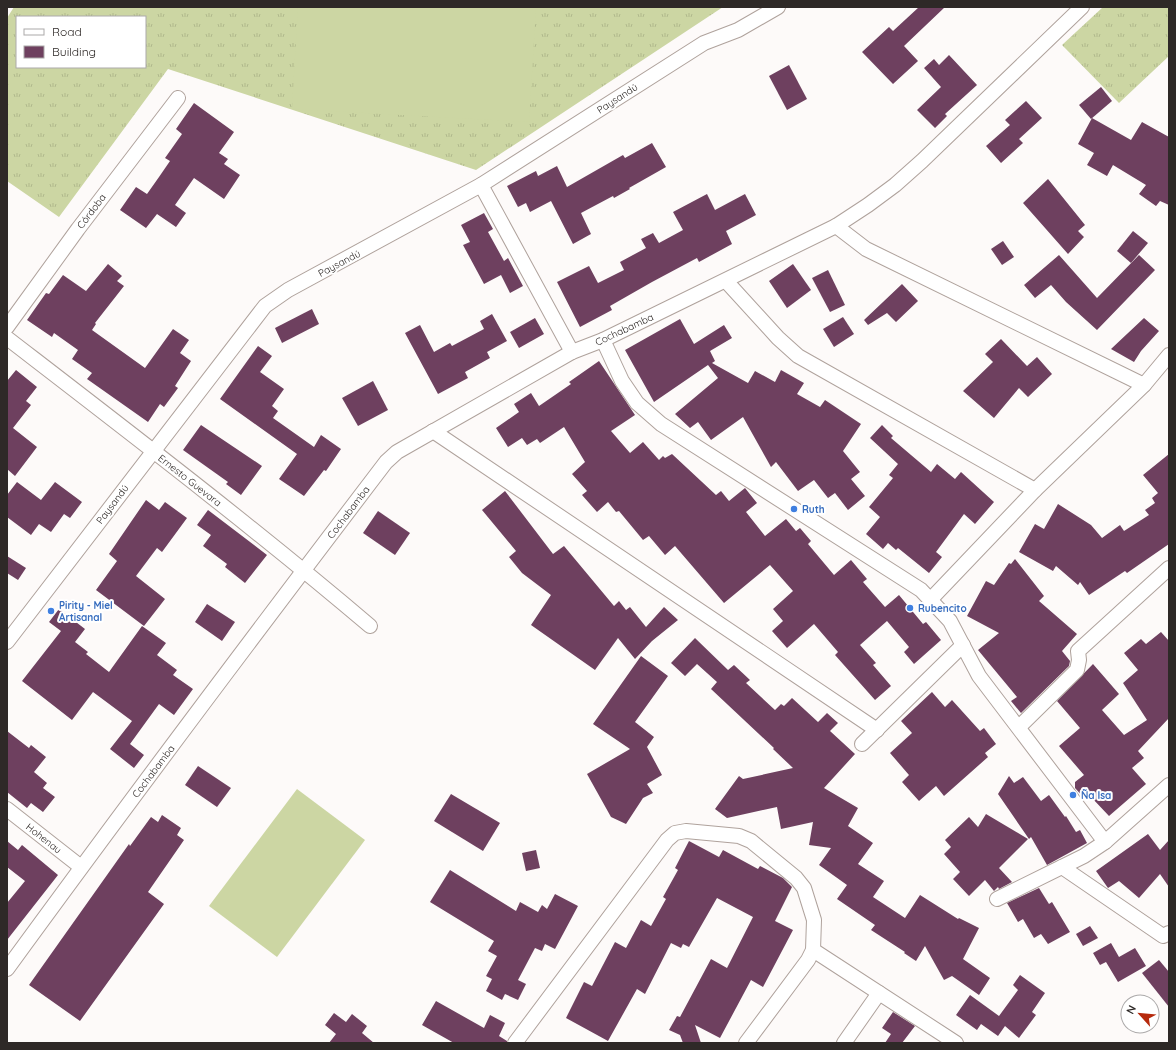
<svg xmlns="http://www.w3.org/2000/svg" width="1176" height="1050" viewBox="0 0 1176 1050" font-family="Quicksand,sans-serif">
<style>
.grass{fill:url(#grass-tufts);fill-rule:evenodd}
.pitch{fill:#ccd6a3}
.building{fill:#6e405f}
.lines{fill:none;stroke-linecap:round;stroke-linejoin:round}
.street-casing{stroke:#afa29c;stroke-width:16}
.street{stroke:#fff;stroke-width:14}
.shop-dot{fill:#3f7fe0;stroke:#fff;stroke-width:1.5}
.labels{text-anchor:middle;stroke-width:4;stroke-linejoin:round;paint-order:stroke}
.street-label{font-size:10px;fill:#2e2927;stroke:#fff}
.shop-label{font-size:10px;font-weight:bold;fill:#366cbe;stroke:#fff;text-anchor:start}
</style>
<defs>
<pattern id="grass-tufts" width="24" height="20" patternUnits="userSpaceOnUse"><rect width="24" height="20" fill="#ccd6a3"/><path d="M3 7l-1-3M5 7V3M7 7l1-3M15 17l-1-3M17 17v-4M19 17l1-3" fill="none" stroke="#b0b88c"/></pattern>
</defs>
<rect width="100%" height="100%" fill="#fdfaf9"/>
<g class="grass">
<path d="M14,7H723L476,170L168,69L59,217L7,181V18ZM17,17H145V67H17Z"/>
<polygon points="1103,7 1169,7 1169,56 1119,103 1062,45"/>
</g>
<g class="pitch">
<polygon points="298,7 536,7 529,122 292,109"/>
<polygon points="297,789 365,840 277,957 209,906"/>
</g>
<g class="building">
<polygon points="919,7 945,7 904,46 918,61 893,84 862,52 889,27 893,31"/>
<polygon points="949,55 977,85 945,114 947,116 935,128 917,110 941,87 924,68 934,59 939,65"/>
<polygon points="789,65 807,99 787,110 769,76"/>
<polygon points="1101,87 1112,101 1091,119 1079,105"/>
<polygon points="1026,101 1042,118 1019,139 1023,143 1001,163 986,146 1010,125 1005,120"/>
<polygon points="194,103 234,132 219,153 228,159 224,164 240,175 224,199 194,178 175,205 186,213 176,227 157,214 146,228 120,210 136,187 147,194 159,177 170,161 165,158 182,134 176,129"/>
<polygon points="1092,118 1131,140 1142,122 1169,137 1169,205 1160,201 1156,206 1139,194 1146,185 1113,165 1107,176 1087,165 1094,153 1078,144"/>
<polygon points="652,143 666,167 629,188 630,189 614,198 613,196 581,213 591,234 573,244 551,201 530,212 526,203 518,207 507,186 536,171 538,176 557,166 567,187 623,155 625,158"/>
<polygon points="1048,179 1085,225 1078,231 1084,237 1068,254 1023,203"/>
<polygon points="707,194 715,210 745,194 756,215 726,231 732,244 699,262 697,258 652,282 610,306 612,310 580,327 557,282 589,266 598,283 624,270 620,262 646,248 641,239 653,233 659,243 683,230 673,212"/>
<polygon points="484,213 493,229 488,232 504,261 508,258 523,286 510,293 501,275 484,284 463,245 470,242 461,225"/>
<polygon points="1133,231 1148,243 1131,263 1117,251"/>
<polygon points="1003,241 1014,257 1002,265 991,249"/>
<polygon points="1059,255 1097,298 1139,255 1155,270 1097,330 1066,302 1051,285 1035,298 1024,285"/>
<polygon points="108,264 122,276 117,281 124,286 95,323 96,324 92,330 145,368 173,329 189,340 180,353 191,361 175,386 178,388 164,407 160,404 148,422 87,379 92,373 72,359 78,350 54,333 52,337 27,320 46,293 49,294 63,275 86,291"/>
<polygon points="793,264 811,290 787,308 769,281"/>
<polygon points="828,270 845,305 830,312 812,278"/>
<polygon points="902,284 918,301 896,322 887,313 868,325 864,320"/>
<polygon points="312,309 319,324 282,343 275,328"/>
<polygon points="492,314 507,341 487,352 490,358 465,372 468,378 438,394 405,333 420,325 434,352 450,343 452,346 484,329 480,321"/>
<polygon points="843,317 854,334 834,347 823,329"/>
<polygon points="535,318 544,334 519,348 510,332"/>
<polygon points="1144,318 1159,331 1141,351 1134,362 1111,349"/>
<polygon points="680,319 694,344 724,325 732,338 710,351 715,361 712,363 748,383 755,371 775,382 781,370 804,383 797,394 820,407 825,400 861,424 843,451 860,472 851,479 865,496 848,510 835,493 828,498 814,480 798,491 776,462 771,467 743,417 711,440 698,422 690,428 675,414 718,378 708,365 654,402 625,350"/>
<polygon points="1001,339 1027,366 1037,357 1052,374 1028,397 1019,388 994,418 963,391 993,362 985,354"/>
<polygon points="258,346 272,356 260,372 284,389 272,406 278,411 273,418 314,447 321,435 341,449 326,471 324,470 304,496 279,479 297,454 220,399"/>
<polygon points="599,361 635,415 611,431 630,453 643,442 659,460 663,456 665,458 672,454 716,495 721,491 729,501 745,488 757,503 746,512 765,536 786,519 796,531 800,528 811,541 808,544 834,575 851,560 867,579 863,582 885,607 899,595 923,624 926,622 941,640 914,664 904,652 909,647 887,621 860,645 876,663 873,665 891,686 875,700 835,655 838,652 814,624 787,648 772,631 783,621 773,609 793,591 770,565 724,603 675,546 665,555 649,536 643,540 619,511 616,512 608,502 597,512 582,495 587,491 572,474 585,462 564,427 540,443 537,439 527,445 522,438 508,447 496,428 519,412 514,404 531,393 539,406 571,384 569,382"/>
<polygon points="16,370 37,387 26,401 31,405 13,428 37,447 15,476 7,469 7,381"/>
<polygon points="373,381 388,410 358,426 342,398"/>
<polygon points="201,425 262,466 241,495 226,484 228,482 183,450"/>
<polygon points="882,425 893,436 891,438 931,472 937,464 955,479 961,472 994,502 975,524 964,514 936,552 942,557 929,573 898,548 896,550 888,543 883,549 866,534 880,517 869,507 893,478 889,475 898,464 870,438"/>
<polygon points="1169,454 1169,544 1127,573 1125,571 1089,595 1080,582 1078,585 1056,566 1053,571 1019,552 1035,524 1044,529 1058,504 1091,525 1102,538 1120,525 1124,531 1149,515 1145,510 1155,503 1152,498 1158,493 1143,475"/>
<polygon points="17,482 41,500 55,482 82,502 70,518 64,514 51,532 39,524 31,535 7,517 7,495"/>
<polygon points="505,491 553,554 564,546 614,606 619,601 626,610 630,607 646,627 664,607 678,620 652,641 635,659 618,638 595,670 531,625 551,595 522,573 509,557 516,551 482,510"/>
<polygon points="146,500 159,510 165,502 187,518 162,552 157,548 136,576 165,599 144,626 96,590 117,561 109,554"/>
<polygon points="208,510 267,555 245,583 225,567 227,564 203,546 211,535 197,525"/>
<polygon points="378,511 410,533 395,555 363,533"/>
<polygon points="7,556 26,568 18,580 7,573"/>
<polygon points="1015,559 1044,596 1039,601 1077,634 1062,651 1070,661 1069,666 1021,713 1011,701 1017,697 978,650 999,633 967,616 986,581 994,585 1009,563 1011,564"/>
<polygon points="207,604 235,622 222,641 195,622"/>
<polygon points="59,609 85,629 75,642 88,652 86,654 109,672 142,626 166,643 157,655 177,670 173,675 193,689 174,715 159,704 130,744 144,755 134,768 110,749 132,721 93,692 72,720 22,681 61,631 49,622"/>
<polygon points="1161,632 1169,641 1169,718 1138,751 1144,758 1132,768 1146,784 1109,816 1092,798 1085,799 1075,788 1075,782 1084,775 1059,746 1080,728 1057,701 1093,664 1119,694 1102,710 1124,735 1147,720 1123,683 1138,670 1124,653 1141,639 1146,644"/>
<polygon points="695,638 728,670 734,665 750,680 746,683 775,710 781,704 784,706 792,698 818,722 827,713 838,723 830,731 855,754 824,788 858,808 848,826 873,843 858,864 884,881 873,897 905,918 920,895 958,919 959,918 979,928 963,959 990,978 979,995 952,976 944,980 925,946 916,961 904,953 905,952 871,930 875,925 837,899 847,885 819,865 831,848 809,845 813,822 781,829 777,807 727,818 715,809 739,776 743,779 793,768 773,749 774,748 711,689 717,682 697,664 685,676 671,663"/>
<polygon points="641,656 668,676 635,722 654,737 647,747 662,775 647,784 653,793 643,798 626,824 611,817 587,774 630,749 593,724"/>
<polygon points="932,692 945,707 952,700 980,731 984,728 996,744 985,753 988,757 944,796 936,786 919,801 902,782 909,775 890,753 912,733 901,721"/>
<polygon points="7,731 29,748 31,745 46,757 34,772 47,783 43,788 55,797 43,812 31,803 27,808 7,792"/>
<polygon points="198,766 231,788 217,807 185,785"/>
<polygon points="1009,776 1014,783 1023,777 1041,801 1049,795 1065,817 1066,816 1076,832 1080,830 1087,843 1047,865 1031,837 1029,839 998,794"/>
<polygon points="451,794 500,823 483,851 434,821"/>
<polygon points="986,814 1028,839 999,868 1012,882 999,889 998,887 994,891 985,880 969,896 953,879 960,872 944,854 951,847 945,840 969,817 978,827"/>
<polygon points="162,815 181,828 177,835 184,840 148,892 164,904 80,1021 29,985 129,844 130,846 151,817 158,822"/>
<polygon points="1148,834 1160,850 1169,840 1169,887 1160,874 1139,898 1119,881 1108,888 1096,871"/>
<polygon points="7,841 18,850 22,845 58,875 7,940 7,903 25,881 7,867"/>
<polygon points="689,841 719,857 723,850 758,869 760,866 783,878 792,887 775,921 793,930 763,987 751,980 720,1038 695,1025 701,1043 683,1043 680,1035 669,1030 677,1016 680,1017 711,959 727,968 753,917 717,898 689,947 683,944 681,948 671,943 645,994 637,989 608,1041 566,1018 584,982 592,986 615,942 626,948 641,920 651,926 666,899 663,897 678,870 675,868"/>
<polygon points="536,850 540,868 526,871 522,853"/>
<polygon points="450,870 516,911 520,902 538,912 542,905 547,909 555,894 578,906 555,949 545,944 542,951 535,948 518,980 526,984 518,1000 505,994 502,1000 486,991 492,979 486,976 497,956 488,951 494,941 430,902"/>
<polygon points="1039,888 1049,904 1052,902 1070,932 1048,944 1041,934 1034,938 1023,919 1018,922 1007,903"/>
<polygon points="1090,926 1098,938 1083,946 1076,934"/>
<polygon points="1111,943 1119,957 1135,948 1146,966 1118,982 1106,962 1100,965 1093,953"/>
<polygon points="1159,960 1169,972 1169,1007 1142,973"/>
<polygon points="1020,975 1045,993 1032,1012 1036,1015 1019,1038 1005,1026 998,1036 981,1024 977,1030 956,1015 970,995 999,1016 1018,990 1013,985"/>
<polygon points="436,1001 484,1028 490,1015 505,1023 499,1036 507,1041 507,1043 454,1043 422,1025"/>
<polygon points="893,1012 915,1026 902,1043 885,1043 891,1034 882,1028"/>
<polygon points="334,1013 346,1022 352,1014 367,1026 362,1033 374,1043 329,1043 336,1034 325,1025"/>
</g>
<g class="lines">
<g class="street-casing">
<g id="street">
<polyline points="481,185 572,352"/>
<polyline points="836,226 866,249 1144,385"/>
<polyline points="726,281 778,338 798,356 1035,490"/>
<polyline points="7,327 78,229 178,98"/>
<path d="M7,338C129,432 252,526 370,626"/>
<polyline points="603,340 622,381 637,403 661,424 921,590 950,621 979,676 1105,842"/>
<polyline points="433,431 877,730"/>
<polyline points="931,599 1035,490 1144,385 1169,355"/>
<polyline points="7,642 265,306 288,290 481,185 704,43 738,30 778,7"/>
<polyline points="1019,727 1077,670 1079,660 1078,651 1169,568"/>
<polyline points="862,744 963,645"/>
<polyline points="7,809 81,867"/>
<polyline points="1062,867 1163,936 1169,933"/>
<polyline points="997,899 1084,856 1105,842 1169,785"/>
<polyline points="813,950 956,1043"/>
<path d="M7,969C131,799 258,630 386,462L397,452L572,352L603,340L836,226L868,205L895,185L922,161L1082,7"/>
<polyline points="515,1043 667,840 675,833 686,831 739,836 751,841 796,878 804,888 814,920 813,950 808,960 746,1043"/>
<polyline points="844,1043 879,993"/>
</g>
</g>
<use href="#street" class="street"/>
</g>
<g class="shop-dot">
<circle cx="794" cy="509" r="4"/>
<circle cx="910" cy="608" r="4"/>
<circle cx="51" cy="611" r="4"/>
<circle cx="1073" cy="795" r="4"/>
</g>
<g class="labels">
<g class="street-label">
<text transform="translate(617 98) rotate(-33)" y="4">Paysandú</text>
<text transform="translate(91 211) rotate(-53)" y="4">Córdoba</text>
<text transform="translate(339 263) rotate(-28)" y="4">Paysandú</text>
<text transform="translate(624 329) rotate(-25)" y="4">Cochabamba</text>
<text transform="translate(190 480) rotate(38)" y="4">Ernesto Guevara</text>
<text transform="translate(112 504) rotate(-53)" y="4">Paysandú</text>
<text transform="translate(348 512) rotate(-53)" y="4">Cochabamba</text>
<text transform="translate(153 771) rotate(-53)" y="4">Cochabamba</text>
<text transform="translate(44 838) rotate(38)" y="4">Hohenau</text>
</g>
<g class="shop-label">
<text x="802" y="513">Ruth</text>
<text x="59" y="609">Pirity - Miel<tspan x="59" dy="12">Artisanal</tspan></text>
<text x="918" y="612">Rubencito</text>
<text x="1081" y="799">Ña Isa</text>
</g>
</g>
<rect width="1176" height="1050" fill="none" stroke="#2e2927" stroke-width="16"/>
<rect x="16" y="16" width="130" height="52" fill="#ffffff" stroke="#aba9a9"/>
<rect x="24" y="29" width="20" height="6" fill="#ffffff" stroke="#aba9a9"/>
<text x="52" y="36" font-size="12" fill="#2e2927">Road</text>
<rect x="24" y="46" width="20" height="12" fill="#6e405f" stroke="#aba9a9"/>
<text x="52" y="56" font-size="12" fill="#2e2927">Building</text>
<g transform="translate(1140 1014) rotate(297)"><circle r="19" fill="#ffffff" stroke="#aba9a9"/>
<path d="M0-3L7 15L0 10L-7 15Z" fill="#b62a0d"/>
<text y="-6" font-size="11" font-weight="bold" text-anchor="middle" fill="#2e2927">N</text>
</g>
</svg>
